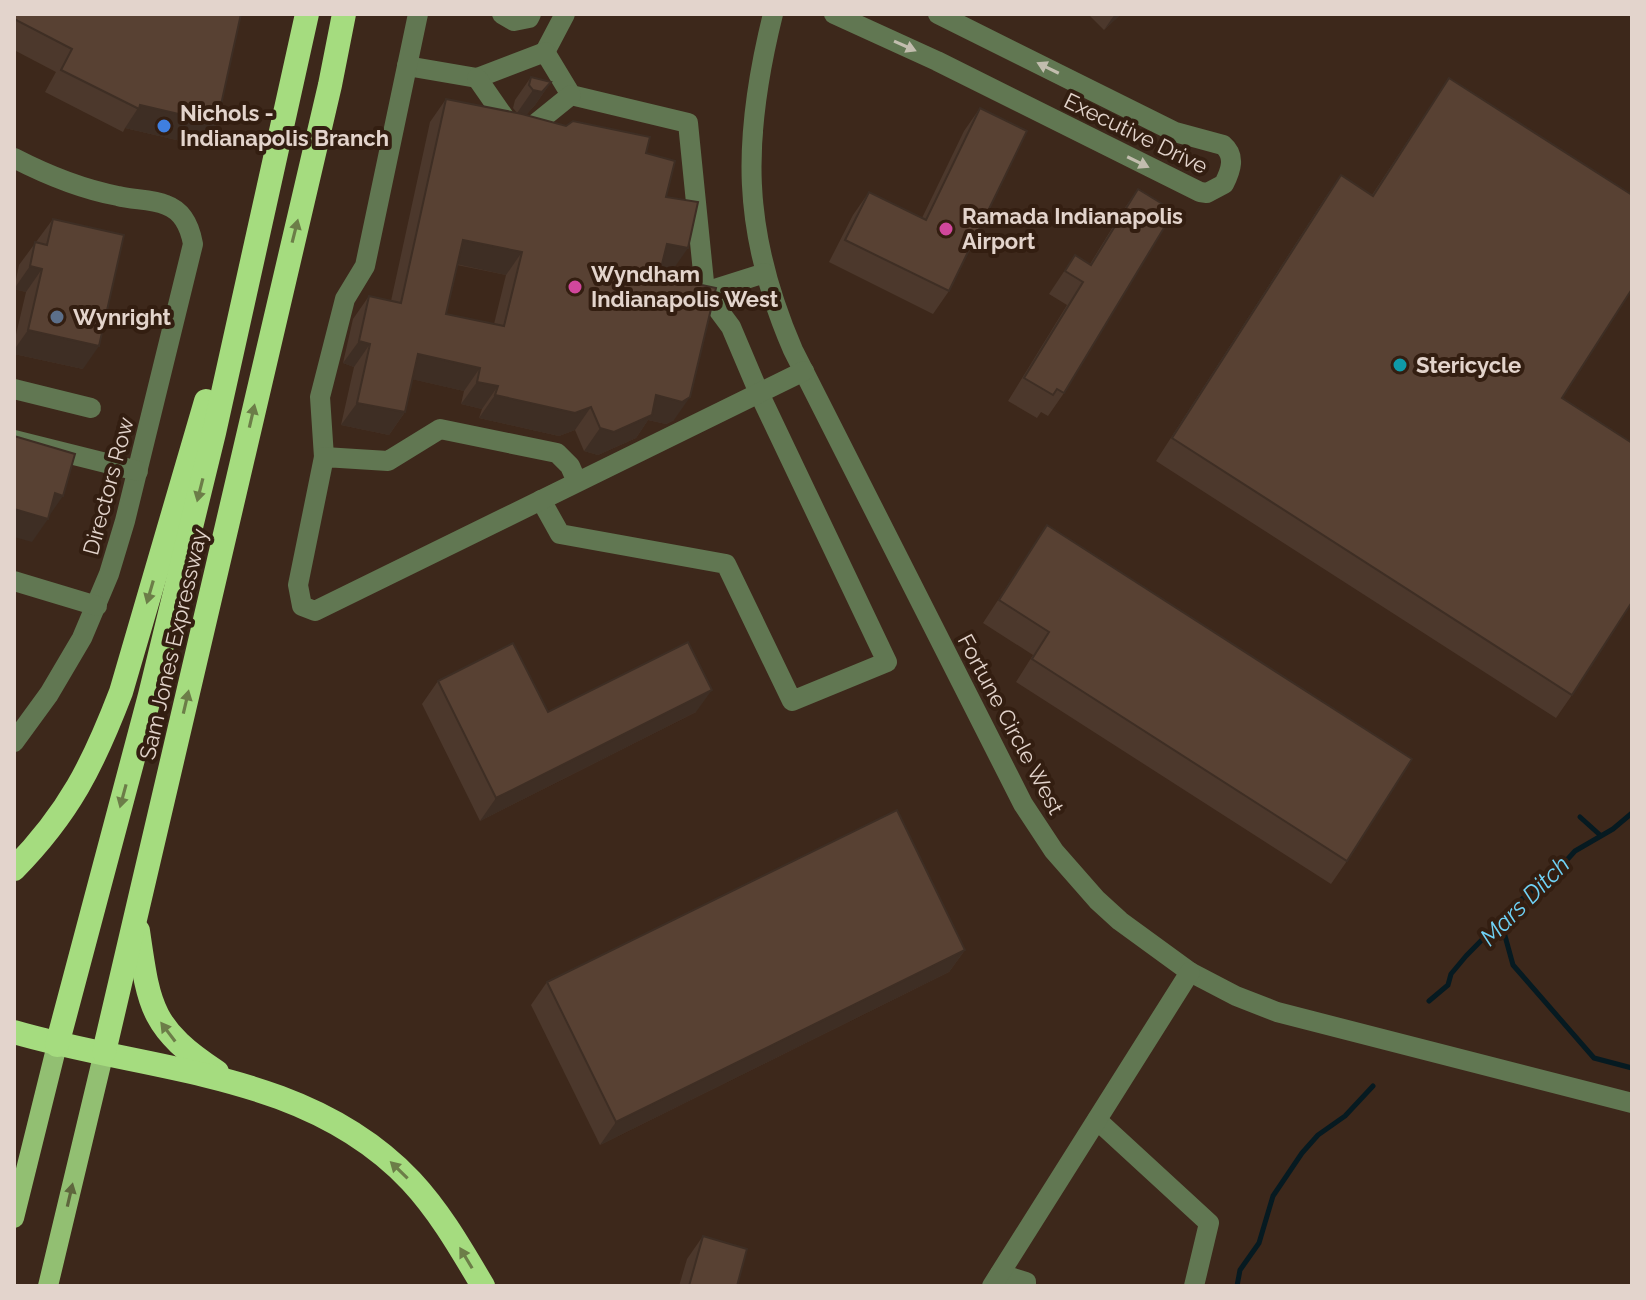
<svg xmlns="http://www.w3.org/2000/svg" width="1646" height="1300" font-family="Raleway,sans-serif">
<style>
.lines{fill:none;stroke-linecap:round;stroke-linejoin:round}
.stream{stroke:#061a21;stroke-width:5}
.minor{stroke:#617752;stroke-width:20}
.major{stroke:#92bf72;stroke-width:20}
.highway{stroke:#a5dc7f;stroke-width:24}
.wall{fill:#4c382c;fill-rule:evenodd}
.shaded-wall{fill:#3e2e24}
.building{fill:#584133;stroke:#3e2e24;stroke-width:2;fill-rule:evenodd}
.oneway{fill:#c2bdae}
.oneway2{fill:#6c7d48}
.oneway3{fill:#5e663d}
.shop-dot{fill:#3f7fe0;stroke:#331e11;stroke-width:3}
.hotel-dot{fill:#d1479c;stroke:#331e11;stroke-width:3}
.service-dot{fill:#5c6f8a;stroke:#331e11;stroke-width:3}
.culture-dot{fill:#0f9aa8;stroke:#331e11;stroke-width:3}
.labels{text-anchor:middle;stroke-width:8;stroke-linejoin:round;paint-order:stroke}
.poi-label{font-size:22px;font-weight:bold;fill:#e3d4cc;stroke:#331e11;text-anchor:start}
.street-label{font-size:22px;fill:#e3d4cc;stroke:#331e11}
.water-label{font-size:24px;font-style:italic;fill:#6fd2f6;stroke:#331e11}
</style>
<rect width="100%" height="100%" fill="#3d281b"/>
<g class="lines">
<!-- stream -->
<g class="stream">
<path d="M1580 817 1600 835"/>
<path d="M1504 918 1505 936 1513 965 1594 1058 1632 1068"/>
<path d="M1429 1001 1448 985 1451 974 1466 956 1523 898 1555 873 1575 851 1613 829 1632 813"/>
<path d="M1237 1286 1240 1270 1259 1243 1273 1196 1302 1153 1318 1135 1345 1116 1373 1086"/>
</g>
<!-- minor -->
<g class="minor">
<path d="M502 14 514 21 529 18 531 14"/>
<path d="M773 14C742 139 741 230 793 350L1023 804 1054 851 1097 900 1120 921 1190 972 1236 996 1277 1012 1632 1103"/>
<path d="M834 14 937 61 1200 192 1207 193 1224 184C1231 170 1236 156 1223 145L1175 132 938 14"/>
<path d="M545 52 565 14"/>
<path d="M407 66 477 78 545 52 571 95 688 123 705 292 731 327 759 393 887 662 792 701 726 564 560 534 541 500"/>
<path d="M477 78 509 124 529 129 571 95"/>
<path d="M14 158C47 175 81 189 118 196 133 200 152 199 166 205 183 211 190 227 193 244L125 521 109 574 82 638 49 694 14 742"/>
<path d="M705 292 765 273"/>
<path d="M14 389 91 408"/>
<path d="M14 440 138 471"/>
<path d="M324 457 320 397 345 299 365 266 418 14"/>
<path d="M577 482 570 466 557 453 440 429 388 461 324 457 298 585 302 606 315 611 804 371"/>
<path d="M14 581 97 606"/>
<path d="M1097 1120 1209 1223 1194 1286"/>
<path d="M1000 1274 1026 1282V1286"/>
<path d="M992 1286 1190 972"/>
</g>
<!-- major -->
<g class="major">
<path d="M14 1218 57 1045"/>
<path d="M48 1286 104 1052"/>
</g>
<!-- highway -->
<g class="highway">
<path d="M14 869C69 813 93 765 121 692L206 401"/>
<path d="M138 931C149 1006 150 1028 217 1072"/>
<path d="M14 1032C150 1072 307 1071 411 1181 440 1212 461 1249 483 1286"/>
<path d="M57 1045 150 695 214 433 307 14"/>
<path d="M104 1052 330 85 344 14"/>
</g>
</g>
<!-- wall -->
<g class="wall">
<path d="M14 14 217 123 202 146 125 128 123 132 45 92 56 72 14 50Z"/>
<path d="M1088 14H1121L1104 30Z"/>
<path d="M531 77 551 82 535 105 526 115 646 153 666 197 672 271 661 269 659 276 674 420 666 424 648 420 636 438 598 455 584 451 575 430 559 436 479 418 482 409 461 404 464 391 412 379 405 412 389 435 341 425 354 367 343 363 353 319 369 296 391 301 430 122 446 99 517 113 513 108 515 100ZM457 265 506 275 494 324 446 314Z"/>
<path d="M1449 78 1562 398 1572 695 1556 718 1156 461 1325 198 1341 175 1372 195Z"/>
<path d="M980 108 949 291 933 314 829 262 853 215 869 192 922 218 964 131Z"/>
<path d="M1138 189 1064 393 1048 416 1041 412 1037 418 1008 401 1067 305 1049 294 1075 255 1090 264 1122 212Z"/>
<path d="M53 219 83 369 14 354V343L26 292 14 289 19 265Z"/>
<path d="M1047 525 1347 861 1331 884 1016 682 1033 655 983 623Z"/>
<path d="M438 681 548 712H696L480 821 422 704Z"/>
<path d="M965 950 949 972 600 1145 531 1005 547 982Z"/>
<path d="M703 1236 737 1286H679L687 1259Z"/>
</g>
<!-- shaded-wall -->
<g class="shaded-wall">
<path d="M1115 14H1121L1104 30Z"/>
<path d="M551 82 535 105 526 115 517 113 533 90Z"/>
<path d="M140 105 217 123 202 146 125 128Z"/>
<path d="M463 240 522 252 506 275 447 262Z"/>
<path d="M667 244 688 248 672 271 651 267Z"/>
<path d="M30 266 42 269 26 292 14 289Z"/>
<path d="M28 330 99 346 83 369 14 354V350Z"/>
<path d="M359 341 370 344 354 367 343 363Z"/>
<path d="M418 354 480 368 464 391 402 377Z"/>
<path d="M477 382 498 386 482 409 461 404Z"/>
<path d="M495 395 591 407 575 430 559 436 479 418Z"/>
<path d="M656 395 690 397 674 420 666 424 648 420 636 438 598 455 584 451 600 428Z"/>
<path d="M357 403 405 412 389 435 341 425Z"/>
<path d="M55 493 63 496 47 519Z"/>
<path d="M14 509 48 519 32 542 14 537Z"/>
<path d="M712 690 696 712 480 821 496 798Z"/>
<path d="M965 950 949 972 600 1145 616 1122Z"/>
</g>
<!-- building -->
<g class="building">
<path d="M14 14H241L217 123 140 105 139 109 61 70 72 49 14 19Z"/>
<path d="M531 77 551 82 542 92 533 90 529 85Z"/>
<path d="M1449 78 1632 195V289L1562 398 1632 443V602L1572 695 1172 438 1341 175 1373 196Z"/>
<path d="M446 99 522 114 566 126 573 121 650 137 646 153 675 161 666 197 698 202 688 248 667 244 659 276 716 288 690 397 682 402 656 395 652 415 614 432 600 428 591 407 575 413 495 395 498 386 477 382 480 368 418 354 405 412 357 403 370 344 359 341 369 296 401 303ZM463 240 522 252 504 326 446 314Z"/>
<path d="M980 108 1027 131 949 291 845 240 869 192 926 220Z"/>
<path d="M1138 189 1169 208 1165 214 1170 218 1064 393 1057 389 1053 395 1024 378 1083 282 1065 271 1075 255 1091 265Z"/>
<path d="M53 219 124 235 99 346 28 330 42 269 30 266 35 242 47 245Z"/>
<path d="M14 436 75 454 63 496 55 493 48 519 14 509Z"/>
<path d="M1047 525 1412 759 1347 861 1032 659 1049 632 999 600Z"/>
<path d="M688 642 712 690 496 798 438 681 513 643 548 712Z"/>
<path d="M897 810 965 950 616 1122 547 982Z"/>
<path d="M703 1236 747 1249 737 1286H689Z"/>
</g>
<!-- one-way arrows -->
<defs><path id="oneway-solid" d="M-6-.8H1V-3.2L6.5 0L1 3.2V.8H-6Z" transform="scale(2)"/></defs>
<g class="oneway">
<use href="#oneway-solid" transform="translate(905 46) rotate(24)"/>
<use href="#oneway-solid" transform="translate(1048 68) rotate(-154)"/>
<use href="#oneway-solid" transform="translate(1138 162) rotate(26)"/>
</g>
<g class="oneway2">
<use href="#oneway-solid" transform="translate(295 231) rotate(-76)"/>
<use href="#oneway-solid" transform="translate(252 416) rotate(-77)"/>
<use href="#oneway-solid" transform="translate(200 490) rotate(104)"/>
<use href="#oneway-solid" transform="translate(150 592) rotate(106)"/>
<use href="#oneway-solid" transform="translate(186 702) rotate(-77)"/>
<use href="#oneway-solid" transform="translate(123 796) rotate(105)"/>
<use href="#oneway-solid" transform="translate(168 1032) rotate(-127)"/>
<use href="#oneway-solid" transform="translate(399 1170) rotate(-136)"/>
<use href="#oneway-solid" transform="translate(466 1258) rotate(-121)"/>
</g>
<use class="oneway3" href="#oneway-solid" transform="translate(70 1195) rotate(-77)"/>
<!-- markers -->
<circle class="shop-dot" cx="164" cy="126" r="8"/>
<g class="hotel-dot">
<circle cx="946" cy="229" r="8"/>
<circle cx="575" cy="287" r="8"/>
</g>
<circle class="service-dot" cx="57" cy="317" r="8"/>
<circle class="culture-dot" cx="1400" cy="365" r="8"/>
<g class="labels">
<!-- poi labels -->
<g class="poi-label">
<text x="180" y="121">Nichols -<tspan x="180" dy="25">Indianapolis Branch</tspan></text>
<text x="962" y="224">Ramada Indianapolis<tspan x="962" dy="25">Airport</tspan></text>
<text x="591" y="282">Wyndham<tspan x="591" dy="25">Indianapolis West</tspan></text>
<text x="73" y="325">Wynright</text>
<text x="1416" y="373">Stericycle</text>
</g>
<!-- street labels -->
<g class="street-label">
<text transform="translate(1136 133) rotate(26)" y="8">Executive Drive</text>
<text transform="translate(108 486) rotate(-75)" y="8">Directors Row</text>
<text transform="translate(173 644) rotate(-77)" y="8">Sam Jones Expressway</text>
<text transform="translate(1011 724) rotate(62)" y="8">Fortune Circle West</text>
</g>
<!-- water labels -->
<g class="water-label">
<text transform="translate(1525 901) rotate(-45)" y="8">Mars Ditch</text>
</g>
</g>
<!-- border -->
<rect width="1646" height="1300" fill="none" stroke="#e3d4cc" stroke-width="32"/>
</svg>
